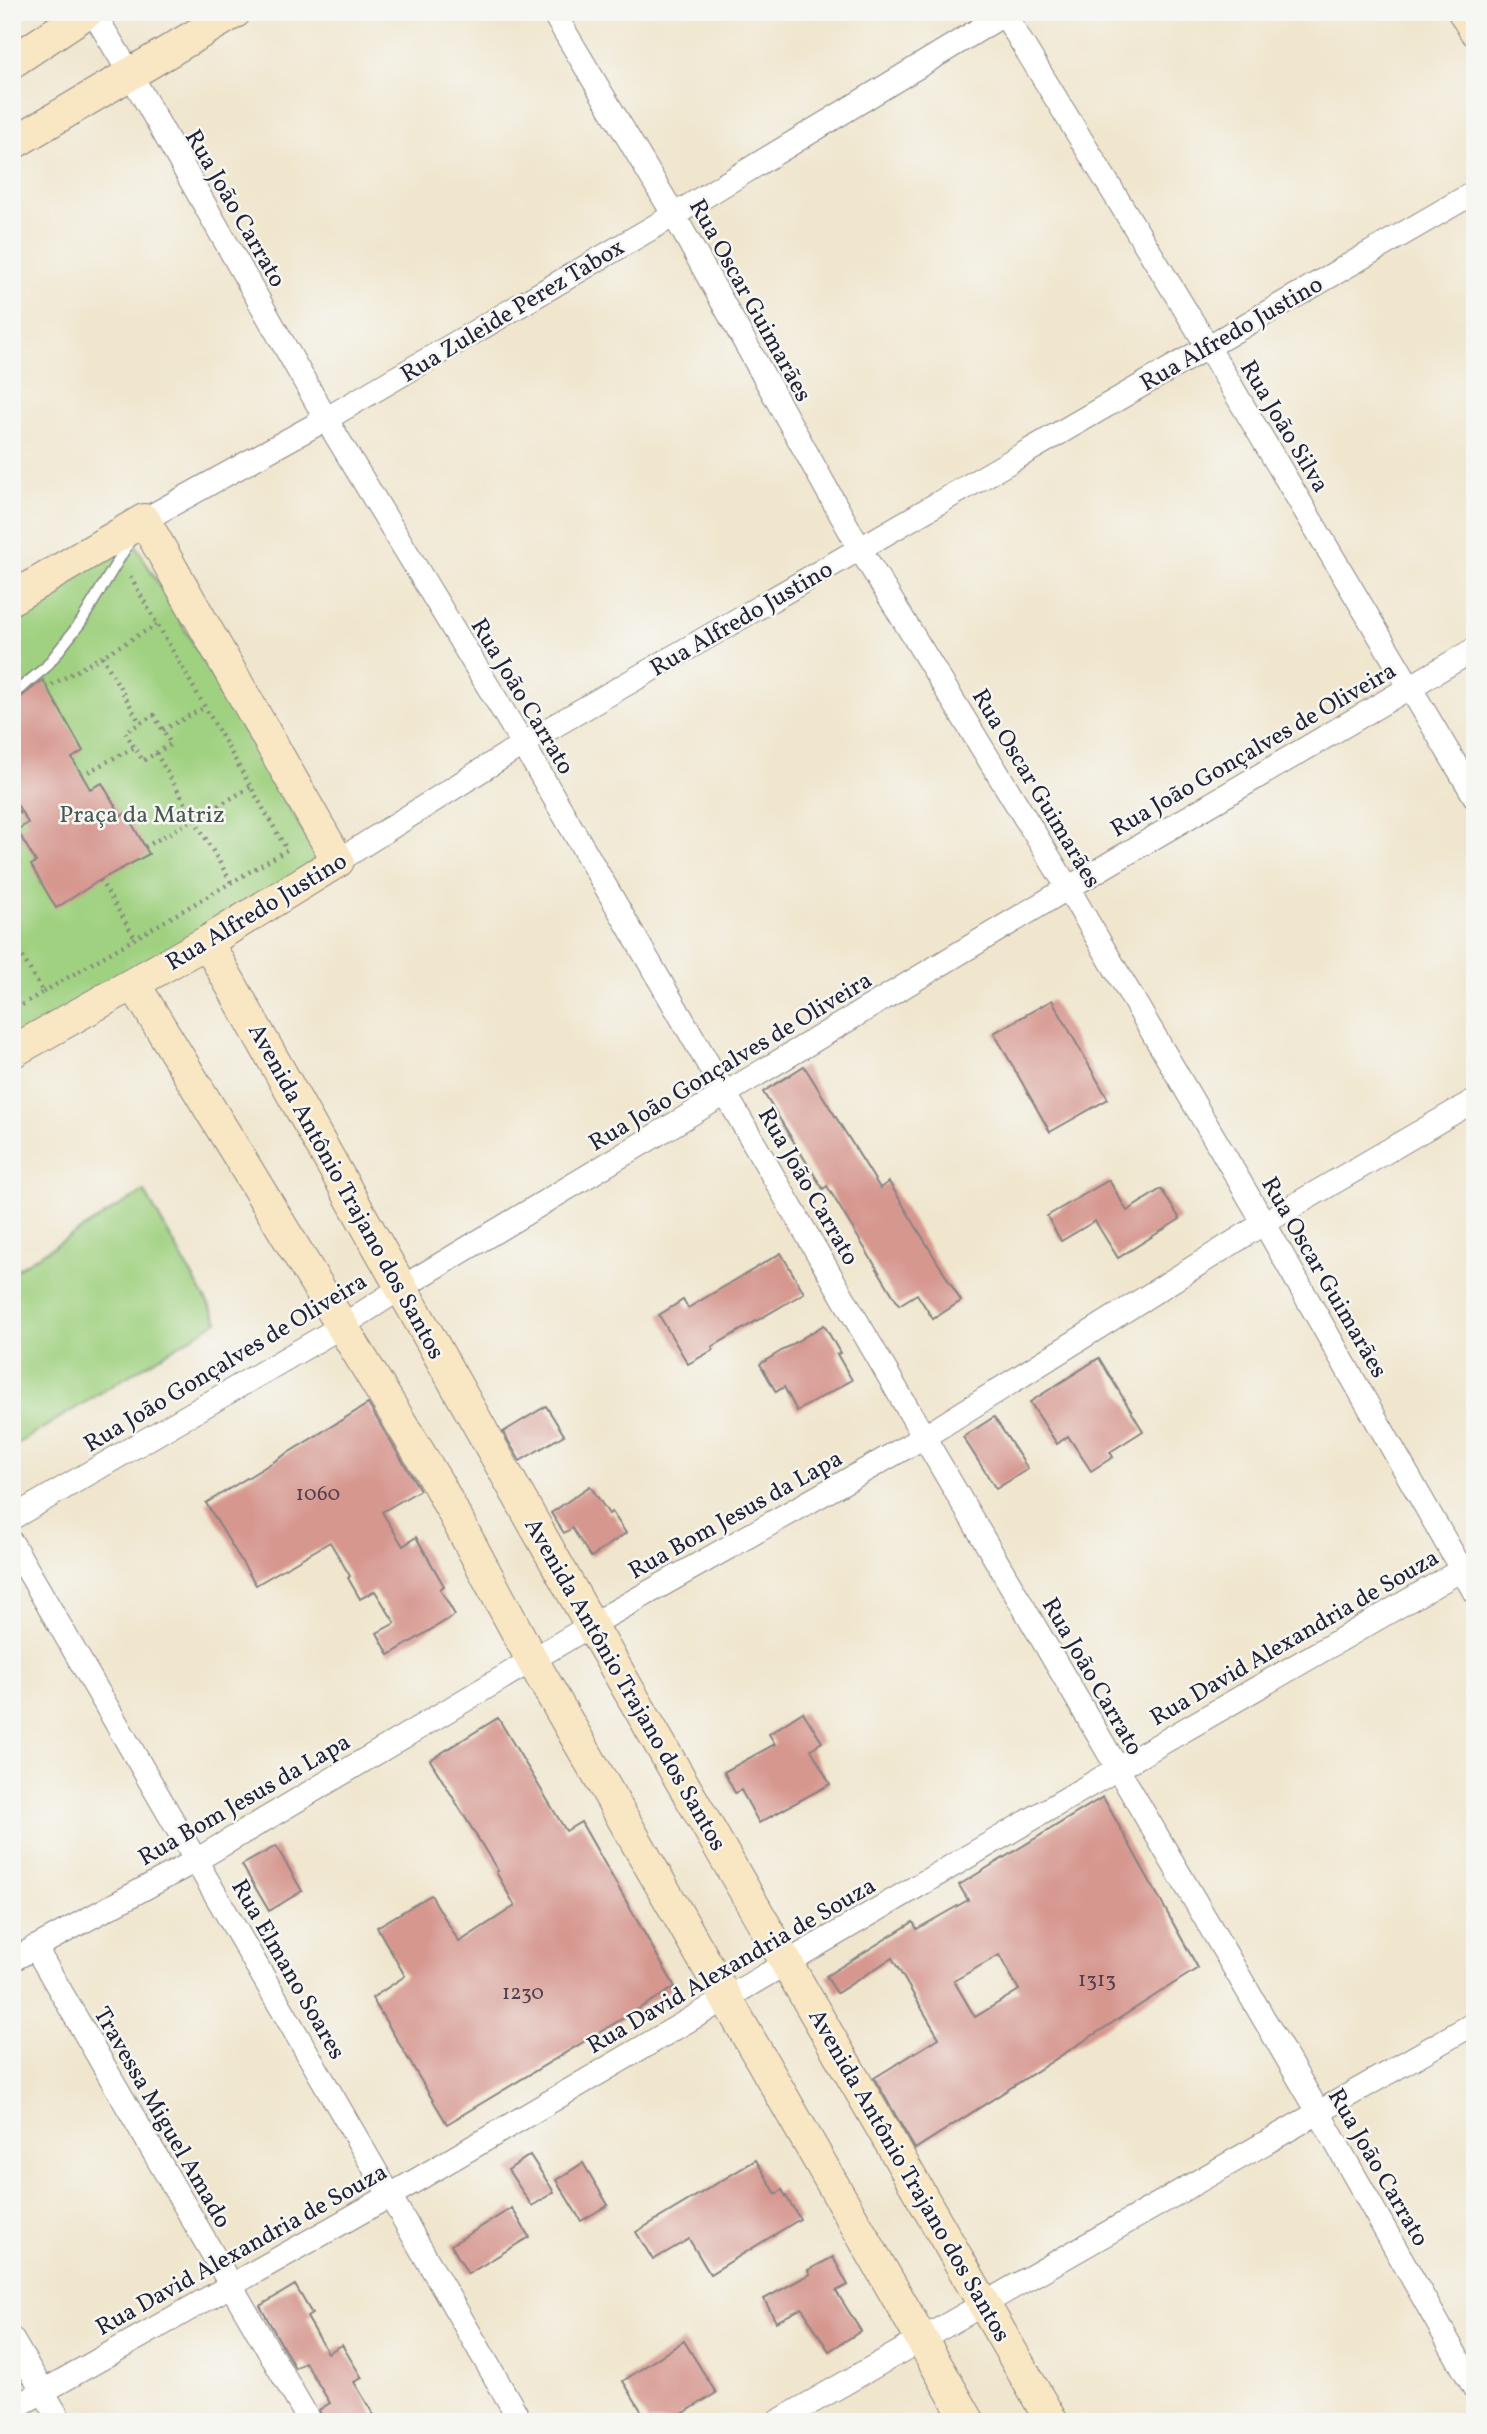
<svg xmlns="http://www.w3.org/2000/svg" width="1487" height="2434" font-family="Vollkorn,serif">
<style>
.green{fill:#a0d181;stroke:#617a5e;stroke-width:2}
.building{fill:#d6978f;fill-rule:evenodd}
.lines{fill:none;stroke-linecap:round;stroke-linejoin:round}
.service-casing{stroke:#898484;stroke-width:13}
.minor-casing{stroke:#898484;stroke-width:25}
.secondary-casing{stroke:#898484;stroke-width:34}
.path{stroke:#898484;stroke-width:4.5;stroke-dasharray:2 5;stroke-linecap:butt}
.service{stroke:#fff;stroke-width:10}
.minor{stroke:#fff;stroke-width:23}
.secondary{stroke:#f9e7c3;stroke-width:32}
.labels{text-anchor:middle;stroke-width:5;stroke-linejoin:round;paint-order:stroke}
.number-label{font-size:21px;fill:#4f3f50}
.street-label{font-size:24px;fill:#22223b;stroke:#f6f6f2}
.park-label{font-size:24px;fill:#485750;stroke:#f6f6f2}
</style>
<rect width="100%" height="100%" fill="#f6f6f2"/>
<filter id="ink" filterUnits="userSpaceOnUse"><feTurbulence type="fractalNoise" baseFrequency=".0143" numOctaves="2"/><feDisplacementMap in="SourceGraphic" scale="14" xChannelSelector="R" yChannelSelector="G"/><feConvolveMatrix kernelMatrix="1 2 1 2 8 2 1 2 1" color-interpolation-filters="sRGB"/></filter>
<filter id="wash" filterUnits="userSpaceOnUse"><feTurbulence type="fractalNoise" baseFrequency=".00686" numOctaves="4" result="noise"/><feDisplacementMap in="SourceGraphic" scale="28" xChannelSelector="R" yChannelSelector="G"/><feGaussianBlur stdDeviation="1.57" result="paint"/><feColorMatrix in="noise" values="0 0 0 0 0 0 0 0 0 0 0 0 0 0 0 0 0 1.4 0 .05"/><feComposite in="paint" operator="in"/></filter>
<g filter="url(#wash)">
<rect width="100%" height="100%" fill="#f0e6ce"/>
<!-- green -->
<g class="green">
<path d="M131 537 321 862 12 1042V622Z"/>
<path d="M144 1191 218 1321 12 1447V1272Z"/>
</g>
<g id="blocks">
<!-- building -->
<g class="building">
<path d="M43 680 83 751 72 758 90 789 102 783 121 816 126 813 149 854 100 880 56 908 31 865 36 862 17 830 28 823 12 796V719L20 715 13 703Z"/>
<path d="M1052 1000 1108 1099 1050 1132 994 1033Z"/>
<path d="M804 1066 880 1188 889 1182 961 1301 933 1319 917 1294 899 1305 827 1186 823 1189 763 1092Z"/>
<path d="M1109 1180 1127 1211 1161 1189 1180 1219 1118 1258 1095 1221 1061 1241 1047 1216Z"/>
<path d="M781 1253 804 1293 712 1347 713 1350 688 1364 659 1315 683 1300 688 1308Z"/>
<path d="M824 1325 840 1353 837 1354 852 1380 797 1411 784 1387 776 1392 760 1364Z"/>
<path d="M1099 1358 1143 1431 1110 1452 1113 1457 1091 1471 1068 1436 1057 1444 1030 1402Z"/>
<path d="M368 1404 420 1490 382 1512 403 1546 416 1537 444 1586 440 1589 455 1615 389 1655 377 1633 395 1623 375 1591 360 1599 348 1578 350 1576 330 1542 256 1585 206 1503Z"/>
<path d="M546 1406 564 1435 520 1461 503 1432Z"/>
<path d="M994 1417 1028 1469 996 1489 963 1437Z"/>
<path d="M590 1486 609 1514 612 1512 626 1533 591 1557 572 1528 564 1533 551 1513Z"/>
<path d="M803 1712 822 1742 811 1749 830 1784 759 1823 741 1790 735 1793 724 1772 775 1744 769 1734Z"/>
<path d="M498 1718 566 1831 581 1822 675 1987 447 2124 372 1998 405 1976 377 1927 431 1895 459 1942 515 1906 496 1872 498 1871 430 1760Z"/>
<path d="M1103 1797 1198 1968 915 2149 874 2078 939 2038 892 1958 837 1993 826 1976 913 1922 917 1929 968 1900 959 1885ZM999 1955 1019 1990 975 2017 954 1981Z"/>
<path d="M276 1846 302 1891 269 1911 242 1865Z"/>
<path d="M530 2155 554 2192 532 2206 508 2170Z"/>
<path d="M756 2160 776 2194 782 2190 800 2219 710 2274 689 2239 653 2260 636 2232Z"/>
<path d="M583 2163 608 2205 581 2221 556 2180Z"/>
<path d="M512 2208 529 2237 468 2274 451 2245Z"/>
<path d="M833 2257 848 2285 836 2291 861 2331 829 2351 802 2308 776 2322 764 2299 810 2274 808 2270Z"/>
<path d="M295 2285 312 2314 307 2317 328 2353 342 2345 362 2378 354 2382 378 2422H324L319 2410 330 2403 305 2362 295 2368 260 2306Z"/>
<path d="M684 2341 716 2393 679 2416 682 2422H648L623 2381Z"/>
</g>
</g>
</g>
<g filter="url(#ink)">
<use href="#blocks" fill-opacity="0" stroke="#898484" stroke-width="2"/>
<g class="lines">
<!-- service casing -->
<g class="service-casing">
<path id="service" d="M12 695 46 667 81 622 131 539"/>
</g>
<!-- minor casing -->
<g class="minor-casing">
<g id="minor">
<path d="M93 12 131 75 326 419 523 744 924 1437 1319 2113 1475 2389"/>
<path d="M553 12 674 215 860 549 1068 888 1264 1223 1475 1593"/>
<path d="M1003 12 1208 347 1475 797"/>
<path d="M144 520 326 419 674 215 1008 12"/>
<path d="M338 861 523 744 1475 192"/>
<path d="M12 1518 342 1326 401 1288 1068 888 1475 649"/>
<path d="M12 1543 521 2422"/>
<path d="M35 1947 310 2422"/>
<path d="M12 1960 195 1861 591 1625 924 1437 1264 1223 1475 1100"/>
<path d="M12 2339 61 2422"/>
<path d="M12 2409 391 2195 1117 1769 1475 1562"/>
<path d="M777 2422 1475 2023"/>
</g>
</g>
<!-- secondary casing -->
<g class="secondary-casing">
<g id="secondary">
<path d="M1464 12 1475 30"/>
<path d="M12 62 87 12"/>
<path d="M12 144 235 12"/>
<path d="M12 598 144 520 338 861 207 942 12 1052"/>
<path d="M207 942 591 1625 1052 2422"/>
<path d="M134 984 438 1484 532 1660 969 2422"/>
</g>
</g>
<!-- path -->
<g class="path">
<path d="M102 656 140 723"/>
<path d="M52 685 158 624"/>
<path d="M154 715 171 744 143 761 125 732Z"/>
<path d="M163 730 205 707"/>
<path d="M156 753 231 882"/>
<path d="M82 775 135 747"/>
<path d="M12 816 21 811"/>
<path d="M145 847 251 787"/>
<path d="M100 880 135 938"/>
<path d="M12 939 43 992 12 1011"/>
<path d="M43 992 287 850 128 573"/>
</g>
<!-- service -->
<use href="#service" class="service"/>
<!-- minor -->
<use href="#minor" class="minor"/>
<!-- secondary -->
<use href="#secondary" class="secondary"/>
</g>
</g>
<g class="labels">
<!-- number labels -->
<g class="number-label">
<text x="318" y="1500">1060</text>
<text x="1097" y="1986">1313</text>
<text x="523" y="1999">1230</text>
</g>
<!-- street labels -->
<g class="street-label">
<text transform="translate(236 208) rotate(60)" y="8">Rua João Carrato</text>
<text transform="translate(751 300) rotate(61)" y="8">Rua Oscar Guimarães</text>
<text transform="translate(512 310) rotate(-31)" y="8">Rua Zuleide Perez Tabox</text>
<text transform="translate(1231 333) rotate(-30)" y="8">Rua Alfredo Justino</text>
<text transform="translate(1285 426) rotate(59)" y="8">Rua João Silva</text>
<text transform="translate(741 618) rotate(-30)" y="8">Rua Alfredo Justino</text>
<text transform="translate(523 696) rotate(59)" y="8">Rua João Carrato</text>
<text transform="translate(1253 749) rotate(-30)" y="8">Rua João Gonçalves de Oliveira</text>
<text transform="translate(1037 788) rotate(59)" y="8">Rua Oscar Guimarães</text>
<text transform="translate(256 911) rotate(-31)" y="8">Rua Alfredo Justino</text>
<text transform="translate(730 1061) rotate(-31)" y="8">Rua João Gonçalves de Oliveira</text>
<text transform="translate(809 1186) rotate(60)" y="8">Rua João Carrato</text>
<text transform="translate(347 1191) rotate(61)" y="8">Avenida Antônio Trajano dos Santos</text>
<text transform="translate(1325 1277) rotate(60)" y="8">Rua Oscar Guimarães</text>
<text transform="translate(225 1362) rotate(-31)" y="8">Rua João Gonçalves de Oliveira</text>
<text transform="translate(735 1514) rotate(-29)" y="8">Rua Bom Jesus da Lapa</text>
<text transform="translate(1294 1637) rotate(-30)" y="8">Rua David Alexandria de Souza</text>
<text transform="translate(1093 1676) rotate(60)" y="8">Rua João Carrato</text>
<text transform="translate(626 1684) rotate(60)" y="8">Avenida Antônio Trajano dos Santos</text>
<text transform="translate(244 1799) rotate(-30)" y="8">Rua Bom Jesus da Lapa</text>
<text transform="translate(731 1965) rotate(-30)" y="8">Rua David Alexandria de Souza</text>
<text transform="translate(289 1969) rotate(60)" y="8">Rua Elmano Soares</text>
<text transform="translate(163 2117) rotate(60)" y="8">Travessa Miguel Amado</text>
<text transform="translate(1379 2167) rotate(60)" y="8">Rua João Carrato</text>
<text transform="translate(910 2175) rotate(60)" y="8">Avenida Antônio Trajano dos Santos</text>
<text transform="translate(241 2249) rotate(-29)" y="8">Rua David Alexandria de Souza</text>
</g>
<!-- park labels -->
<g class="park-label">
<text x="142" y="822">Praça da Matriz</text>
</g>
</g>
<!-- margin -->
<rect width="1487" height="2434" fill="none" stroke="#f6f6f2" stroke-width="42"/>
</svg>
